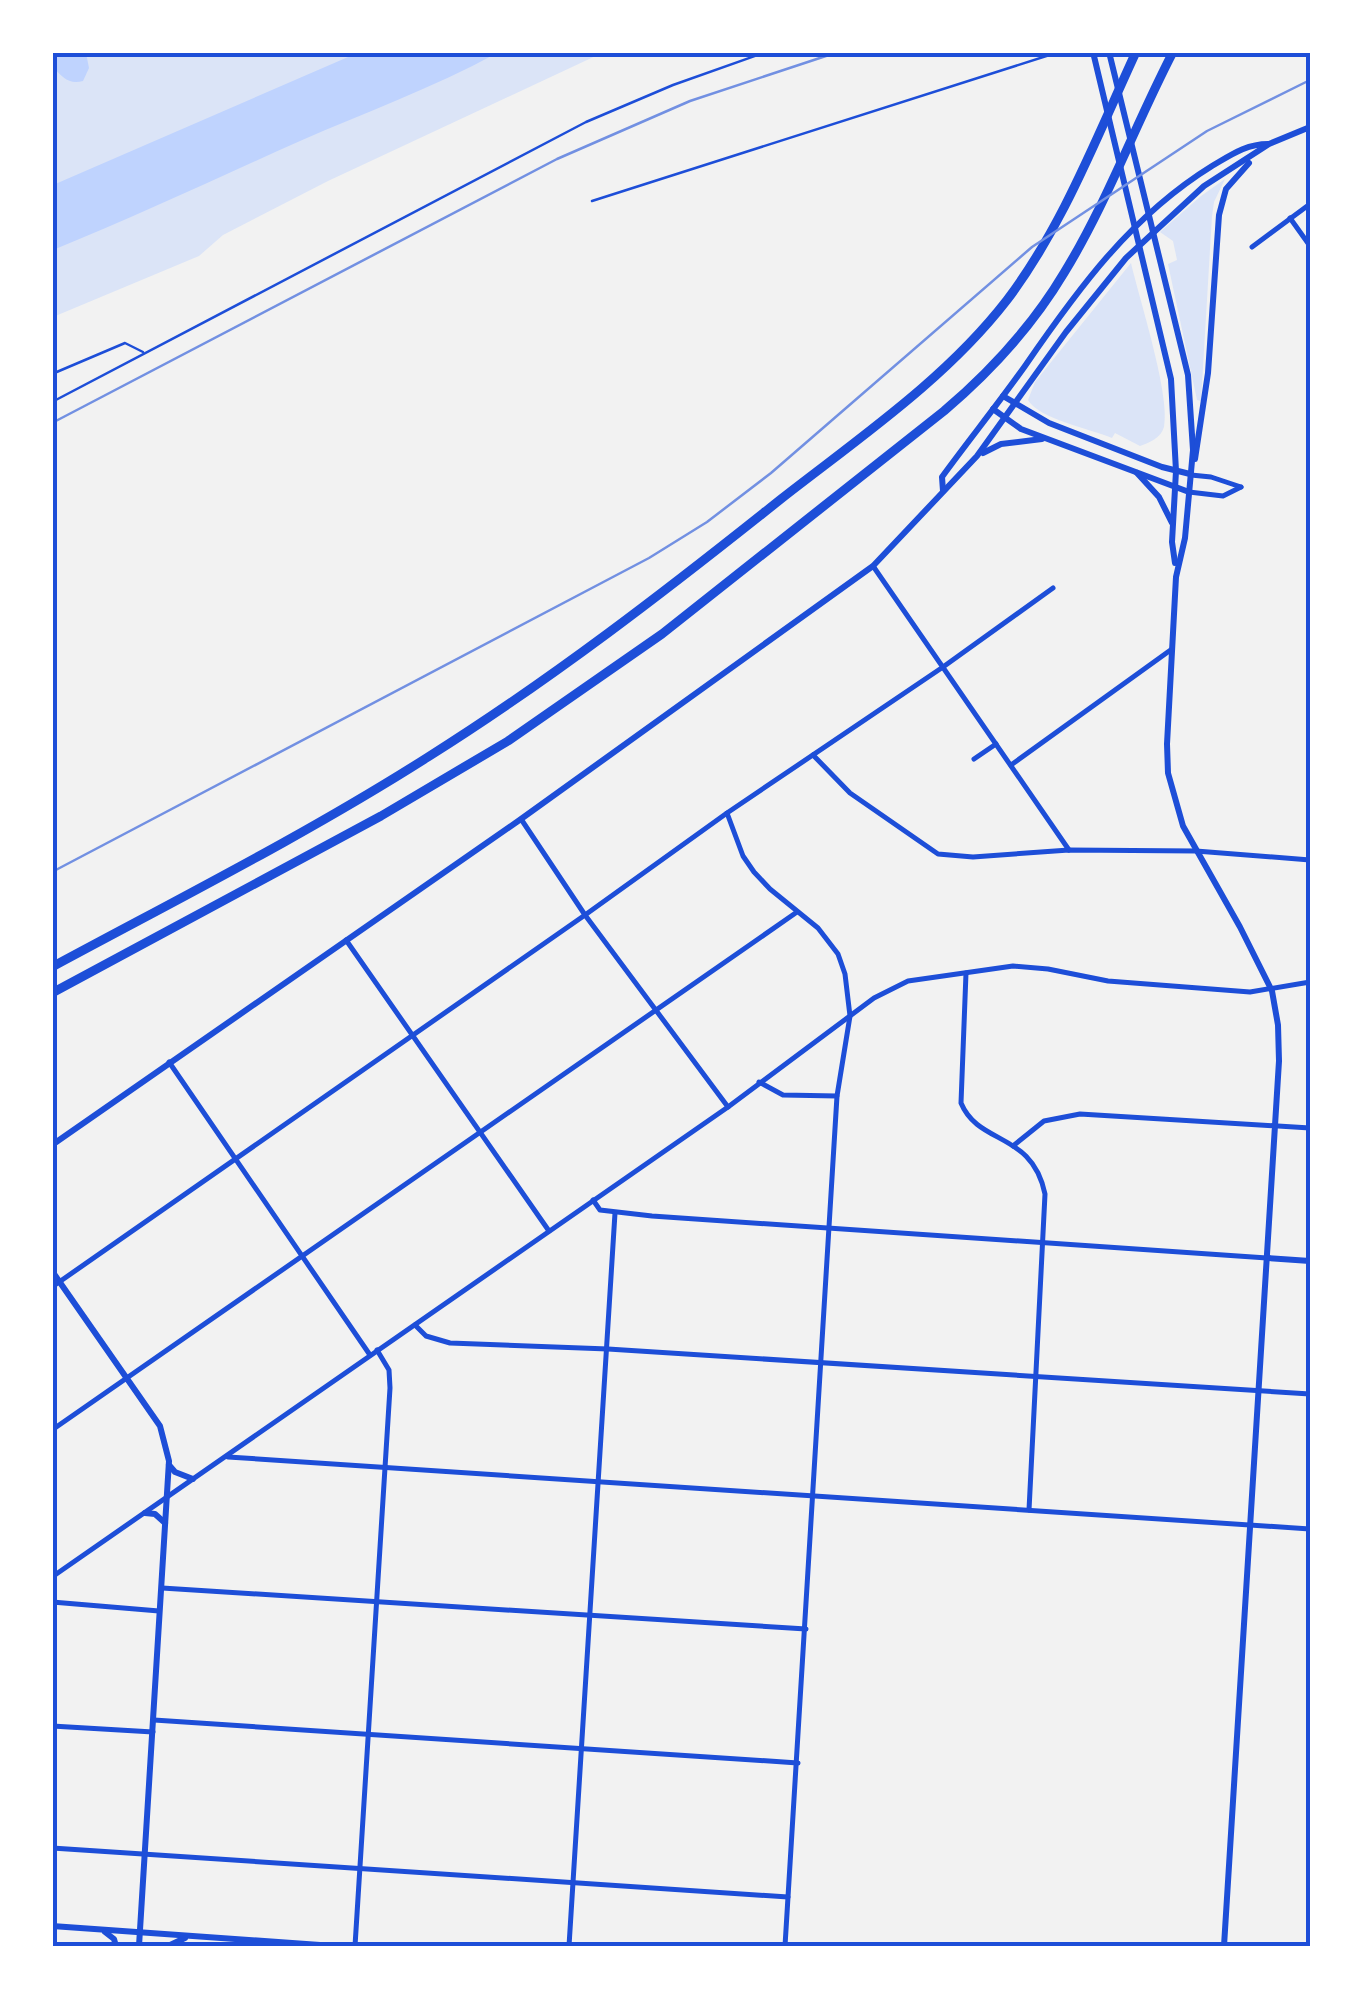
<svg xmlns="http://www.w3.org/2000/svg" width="1363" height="1999" font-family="'Golos Text',sans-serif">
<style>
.green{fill:#dbe4f7}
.water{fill:#bfd3fe}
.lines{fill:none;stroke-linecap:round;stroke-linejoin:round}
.service{stroke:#1d4ed8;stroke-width:2.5}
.minor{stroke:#1d4ed8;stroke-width:5}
.tertiary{stroke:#1d4ed8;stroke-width:6}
.secondary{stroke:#1d4ed8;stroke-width:6}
.motorway{stroke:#1d4ed8;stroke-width:9}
.rail{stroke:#7290e2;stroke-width:2.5}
.neatline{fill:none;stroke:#1d4ed8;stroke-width:4}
</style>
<rect width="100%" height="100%" fill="#f2f2f2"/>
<!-- green -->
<g class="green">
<path d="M52 53H602L328 181 223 235 199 256 53 317Z"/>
<path d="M1225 179 1214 202 1212 216 1201 401 1197 400 1168 264 1177 260 1173 241 1160 232 1201 196Z"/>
<path d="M1131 263C1139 298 1171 396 1164 427 1161 438 1149 443 1140 446L1115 433 1112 438C1091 429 1039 419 1028 400L1035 382Z"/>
</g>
<!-- water -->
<g class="water">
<path d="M86 53 89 68 83 81C69 85 62 77 53 67V53Z"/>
<path d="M497 53C433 88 366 112 300 141 217 178 137 216 53 250V185L355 54Z"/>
</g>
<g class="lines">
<!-- service -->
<g class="service">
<path d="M592 201 1059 52"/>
<path d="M52 374 125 343 143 352"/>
<path d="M52 402 586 122 673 85 766 52"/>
</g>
<!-- minor -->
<g class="minor">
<path d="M1290 218 1310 246"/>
<path d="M1252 247 1310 204"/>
<path d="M1191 475 1211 477 1241 487"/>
<path d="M1189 492 1223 496 1241 487"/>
<path d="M873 566 1069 850"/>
<path d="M813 755 850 793 938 854 973 857 1069 850 1196 851 1310 860"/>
<path d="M974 759 996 744"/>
<path d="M1011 765 1172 649"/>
<path d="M727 813 743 856 754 872 770 889 818 928 838 954 845 974 850 1016 837 1096 785 1946"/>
<path d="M521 819 585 915 728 1107"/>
<path d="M346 940 549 1231"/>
<path d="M966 973 961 1103C979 1146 1032 1131 1045 1194L1029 1510"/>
<path d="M169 1062 370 1355"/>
<path d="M759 1082 783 1095 837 1096"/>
<path d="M1013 1146 1044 1121 1080 1114 1310 1128"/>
<path d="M593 1200 600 1210 652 1216 1267 1258"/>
<path d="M52 1287 585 915 727 813 943 667 1053 588"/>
<path d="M415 1325 426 1336 450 1343 608 1349 1310 1394"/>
<path d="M52 1430 797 912"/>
<path d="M228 1457 1310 1529"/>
<path d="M52 1577 728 1107 874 998 908 981 1013 966 1048 969 1108 981 1250 992 1310 982"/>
<path d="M162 1588 806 1629"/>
<path d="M52 1602 159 1611"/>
<path d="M154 1720 798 1763"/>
<path d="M52 1726 153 1732"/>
<path d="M52 1848 788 1897"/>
<path d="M355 1946 390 1388 389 1370 377 1350"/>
<path d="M569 1946 615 1213"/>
</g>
<!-- tertiary -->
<g class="tertiary">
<path d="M1267 1258 1310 1261"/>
<path d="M52 1271 160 1426 169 1461 139 1946"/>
<path d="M169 1465 175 1472 193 1479"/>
<path d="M145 1513 155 1514 165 1523"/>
</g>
<!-- secondary -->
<g class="secondary">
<path d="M1093 52 1171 379 1176 471 1172 542 1175 563"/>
<path d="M1109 52 1188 375 1193 450 1185 538 1176 577 1167 744 1168 773 1183 826 1240 927 1272 991 1278 1025 1279 1061 1224 1946"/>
<path d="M1003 396 1049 423 1162 467 1190 474"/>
<path d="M993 409 1021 429 1189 492"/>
<path d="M983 453 1001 444 1042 439"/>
<path d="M1195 459 1208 373 1219 215 1226 189 1249 163"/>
<path d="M1137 473 1159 497 1172 523"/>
<path d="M943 491 942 477C969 440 998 404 1025 366 1078 289 1131 216 1212 166 1231 155 1246 144 1268 144"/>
<path d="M52 1145 521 819 873 566 977 456 1066 332 1126 258 1204 186 1269 144 1310 127"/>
<path d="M52 1926 334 1946"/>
<path d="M105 1932 114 1939 116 1946"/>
<path d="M168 1946 185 1938"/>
</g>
<!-- motorway -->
<g class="motorway">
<path d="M52 967C178 899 307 834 428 757 552 679 667 590 781 499 859 438 946 379 1007 300 1063 226 1097 136 1136 52"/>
<path d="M52 993 381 816 508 741 662 634 944 411C991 371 1033 325 1064 273 1107 203 1135 125 1173 52"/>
</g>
<!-- rail -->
<g class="rail">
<path d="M52 423 557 159 690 101 838 52"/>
<path d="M52 872 649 558 707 522 771 473 1032 247 1207 131 1310 80"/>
</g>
</g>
<!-- border -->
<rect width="1363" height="1999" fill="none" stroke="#ffffff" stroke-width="110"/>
<rect x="55" y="55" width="1253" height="1889" class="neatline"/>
</svg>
